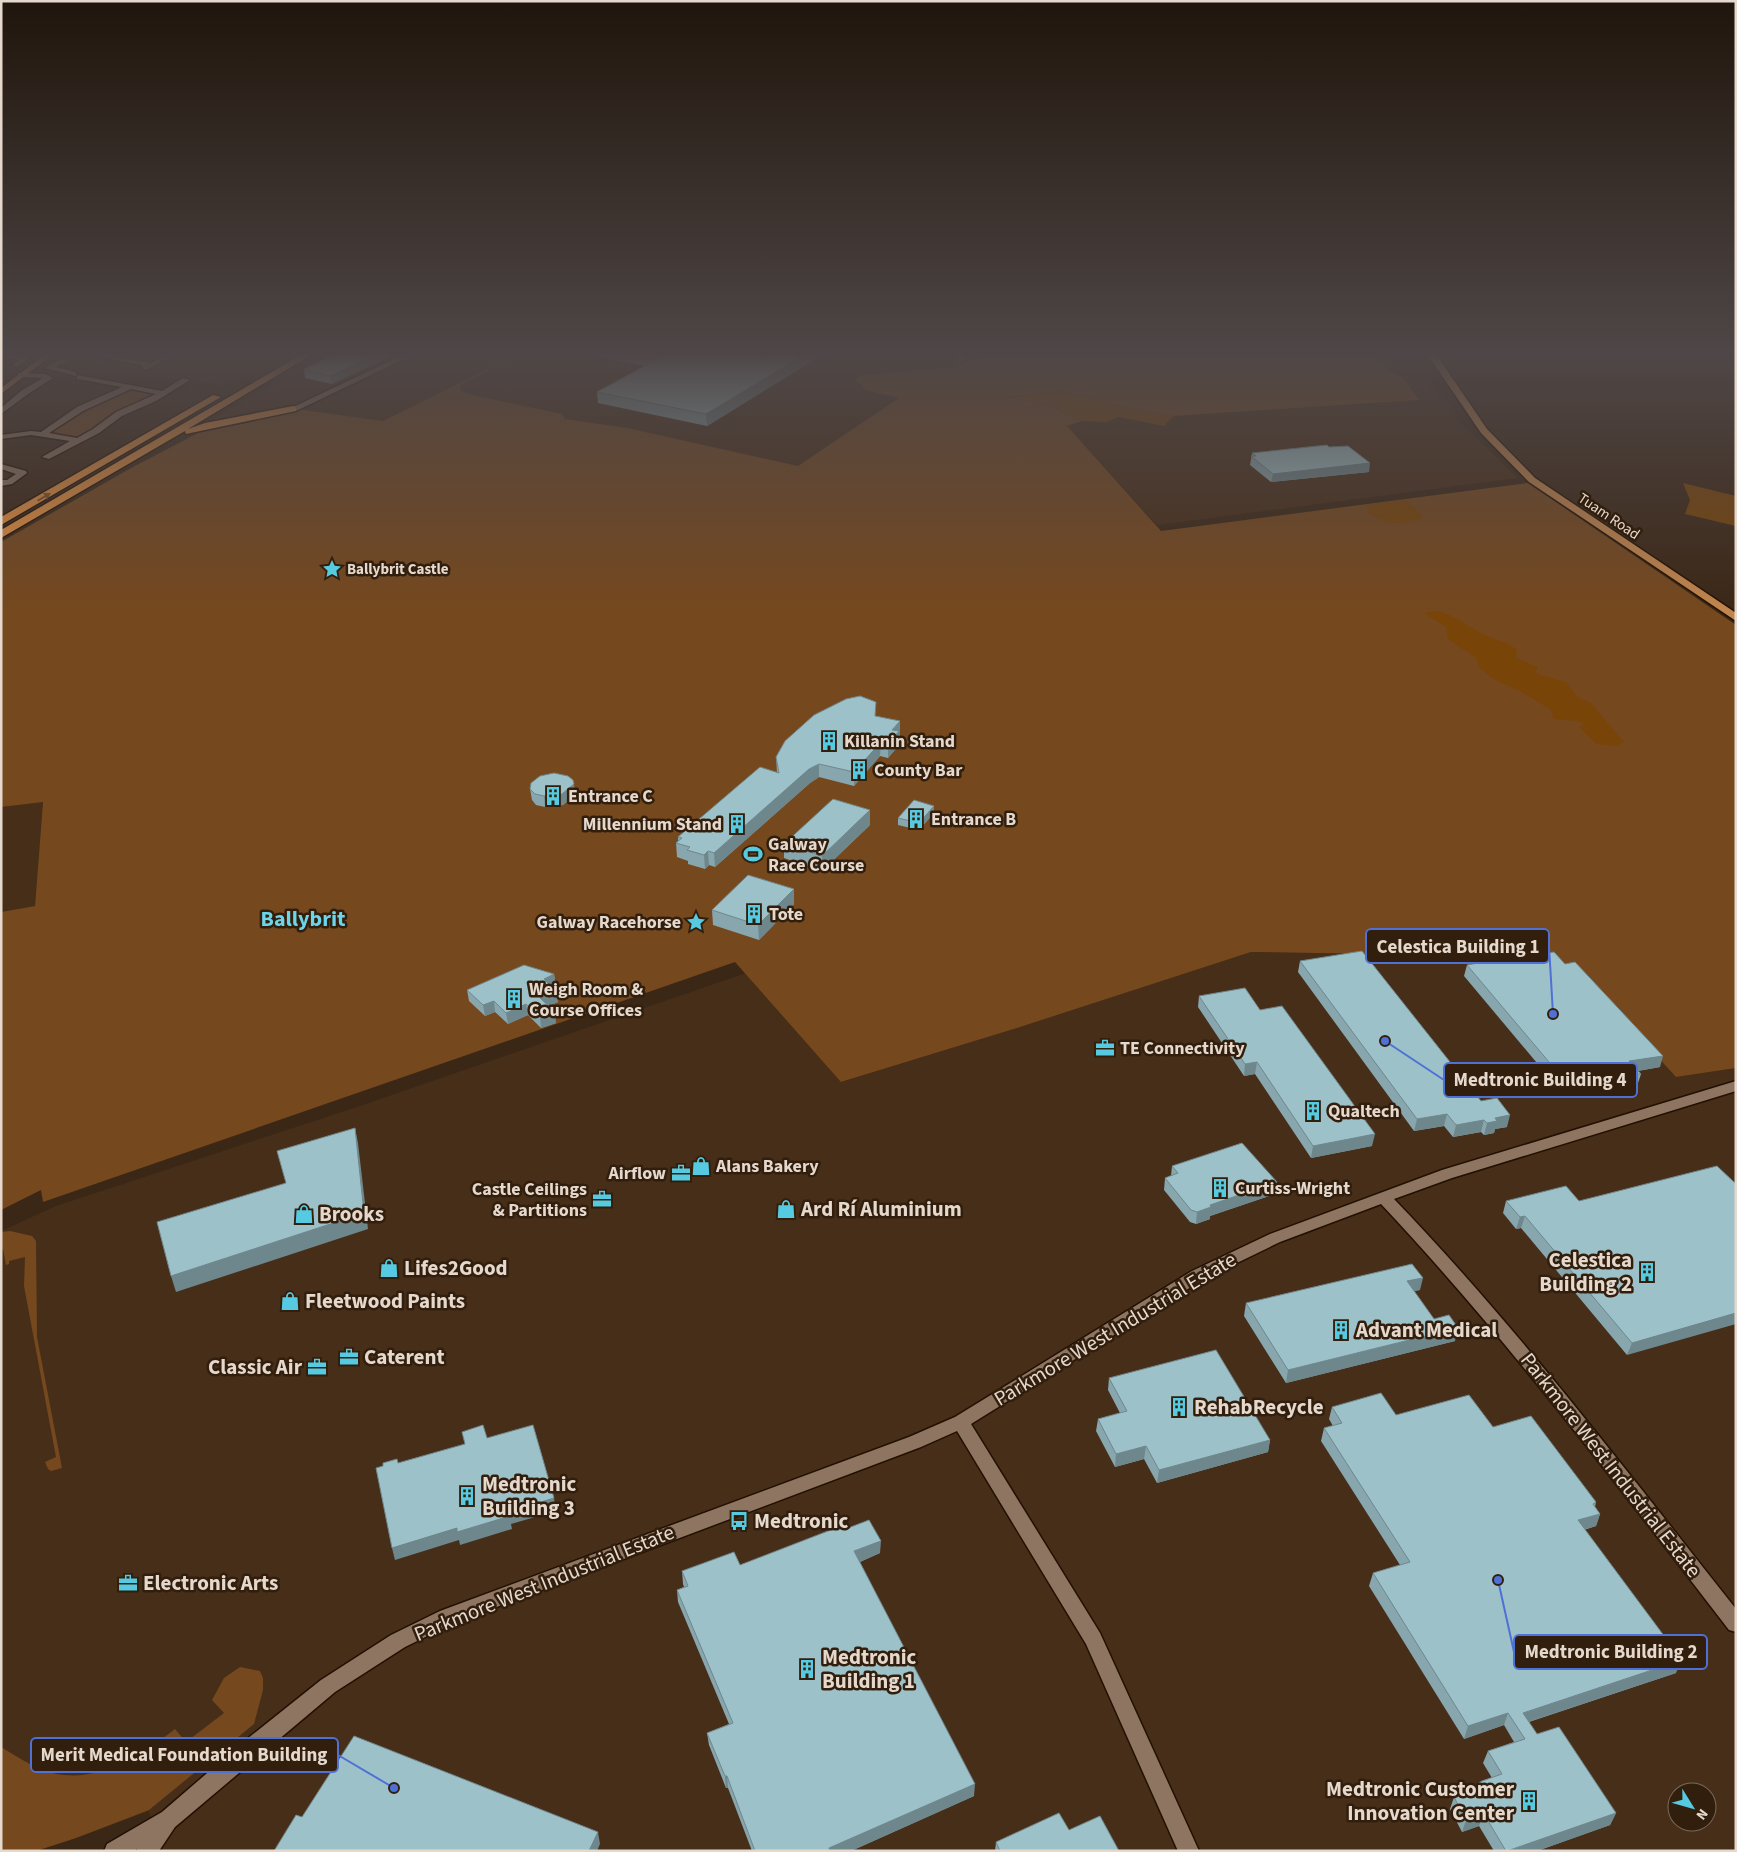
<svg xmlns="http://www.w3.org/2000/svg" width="1737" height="1852" font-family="'Source Sans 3',sans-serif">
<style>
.built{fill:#472e19;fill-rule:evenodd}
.green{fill:#75481e}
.forest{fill:#794408}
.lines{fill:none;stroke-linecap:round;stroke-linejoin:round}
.minor-casing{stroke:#221002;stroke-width:3}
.major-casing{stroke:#221002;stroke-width:3}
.highway-casing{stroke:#221002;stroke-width:3}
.minor{fill:#8d7562;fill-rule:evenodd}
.major{fill:#c2854d;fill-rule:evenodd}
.highway{fill:#e6903f;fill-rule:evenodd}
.wall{fill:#87a6ad}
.shaded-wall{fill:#6e878d}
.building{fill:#9dc1c9;stroke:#6e878d}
.oneway{fill:#825124}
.labels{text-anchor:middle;stroke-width:5;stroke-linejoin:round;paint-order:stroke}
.far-street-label{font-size:15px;fill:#e5d8cd;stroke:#311e0d}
.far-poi-label{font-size:15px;font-weight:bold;fill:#e5d8cd;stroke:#311e0d;text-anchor:start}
.poi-label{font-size:18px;font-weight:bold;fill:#e5d8cd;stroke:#311e0d;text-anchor:start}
.near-poi-label{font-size:21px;font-weight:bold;fill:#e5d8cd;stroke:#311e0d;text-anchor:start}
.near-street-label{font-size:21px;fill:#e5d8cd;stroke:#311e0d}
.district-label{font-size:22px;font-weight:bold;fill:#6dd5e9;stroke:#311e0d}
.leader{fill:none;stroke:#4f70d5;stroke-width:2}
.callout-dot{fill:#4f70d5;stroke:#311e0d;stroke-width:2}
.callout{fill:#311e0d;stroke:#4f70d5;stroke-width:2}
.callout-label{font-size:19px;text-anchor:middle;font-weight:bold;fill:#e5d8cd}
</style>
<rect width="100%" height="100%" fill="#3b2716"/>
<!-- built -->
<g class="built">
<path d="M62 352H279L222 385 56 357Z"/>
<path d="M327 352H947L959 367 866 374 917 388 924 499 304 410 302 408 216 428 210 421Z"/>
<path d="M1364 352H1396L1451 407 1456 418 1518 478 1157 525 1066 426 1082 421 1106 422 1119 417 1164 426 1173 416 1418 400 1404 379Z"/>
<path d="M43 801 35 906 1 912V807Z"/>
<path d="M1251 952 1558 957 1572 964 1676 1077 1736 1068V1851H160L149 1811 76 1838 36 1851H1V1231L56 1206 360 1106 746 973 842 1082 1017 1028ZM1677 1792H1707V1822H1677Z"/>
</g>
<!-- green -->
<g class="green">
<path d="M522 352H525L460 385V390L468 394 562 414 565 419 627 428 798 466 899 398 865 390 856 379 861 375 958 367 956 363 1013 352H1260L1267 357 1298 352H1364L1404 379 1419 400 1173 416 1121 407 1062 390 1009 397 1049 406 1082 421 1067 426 1161 531 1528 483 1736 625V1068L1676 1077 1572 964 1563 963 1558 957 1251 952 1017 1028 841 1082 735 962 43 1202 41 1190 1 1210V912L35 906 43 802 1 807V542L133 467 200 432 302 408 304 410 383 421Z"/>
<path d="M133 389 157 394 78 437 51 433 74 416Z"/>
<path d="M10 1231 32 1236 36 1241 37 1337 62 1468 51 1471 48 1469 45 1462 56 1457 24 1286 25 1257 9 1261V1264L6 1265 3 1249 1 1250V1232Z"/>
<path d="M240 1667 260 1671 263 1678V1690L254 1724 149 1810 76 1838 36 1851H1V1747C13 1754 25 1762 38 1768 88 1790 137 1759 175 1729L186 1742 224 1713 212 1700 224 1678Z"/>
</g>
<!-- forest -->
<g class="forest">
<path d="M1062 390 1121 407 1173 416 1164 426 1119 417 1106 422 1082 421 1049 406 1008 397Z"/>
<path d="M1683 483 1736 496V526L1685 514 1690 500Z"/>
<path d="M1407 500 1423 516 1420 520C1396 524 1389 526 1368 513L1367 505Z"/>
<path d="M1438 611C1456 616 1468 627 1485 635 1497 641 1505 640 1517 650L1516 658 1538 667 1535 673 1566 682 1578 697 1591 703 1624 742 1615 746 1596 744 1579 727 1584 724 1578 721 1554 719 1550 709 1518 690 1495 680 1479 667 1476 658 1448 639 1446 627 1424 613Z"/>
</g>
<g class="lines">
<!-- minor casing -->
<g class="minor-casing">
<g id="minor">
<path d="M78 352H93L151 363 170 352H179L146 370 142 368 144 366Z"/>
<path d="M409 352H419L296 411 289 409Z"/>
<path d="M951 352H959L967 360 960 362Z"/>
<path d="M1 353 26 355 30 357 17 367 13 365 20 359 1 357Z"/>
<path d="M62 358 69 360 56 367 76 372V376L45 368Z"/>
<path d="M18 373 45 374 53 378 28 394 1 414V408L22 390 43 378 21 377H18Z"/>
<path d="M77 375 162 391 183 378 190 380 156 401 122 416 99 433 49 459 42 457 70 441 31 435 1 439V435L31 431 41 432 77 407 122 387 77 379ZM131 389 156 394 116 412 93 429 77 438 49 433 83 411Z"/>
<path d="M1 464 26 471 27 473 12 484 1 486V480H7L16 474 1 469Z"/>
<path d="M1736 1081V1091L1452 1178 1394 1199C1518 1328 1625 1469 1736 1609V1632L1729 1630C1617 1485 1507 1338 1381 1204L1280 1242 1204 1279 971 1424 1100 1633 1199 1851H1178L1086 1644 957 1431 921 1447 454 1623 405 1647 335 1692 175 1827 159 1851H137V1849L134 1851H104L107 1844 162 1812 242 1743 321 1680 391 1635 440 1611 909 1437 955 1417 1192 1271 1270 1234 1442 1170Z"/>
</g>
</g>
<!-- major casing -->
<g class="major-casing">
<g id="major">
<path d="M48 352H56L1 394V388Z"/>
<path d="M1422 352H1430L1438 357 1487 429 1535 478 1736 613V621L1529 482 1481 433 1432 361Z"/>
</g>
</g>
<!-- highway casing -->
<g class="highway-casing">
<g id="highway">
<path d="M306 352H316L188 429 205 423 293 406 296 407V411L186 434 185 431 1 538V530Z"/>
<path d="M213 395 221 397 1 525V517Z"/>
</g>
</g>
<!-- minor -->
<use href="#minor" class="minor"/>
<!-- major -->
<use href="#major" class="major"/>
<!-- highway -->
<use href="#highway" class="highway"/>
</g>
<!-- wall -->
<g class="wall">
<path d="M333 352 332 384 305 378 304 369 327 358 326 355Z"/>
<path d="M573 352H827L707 426 598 403 597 392 645 366Z"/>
<path d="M1329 447 1369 472 1271 482 1250 465 1252 453Z"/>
<path d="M876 716 900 721 899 745 888 758 880 756 854 786 819 777 810 783 715 867 709 865 705 869 688 864V861L677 857 676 843 678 841V837L777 773 776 757Z"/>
<path d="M530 789 575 795 563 805 545 807 536 805 532 800Z"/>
<path d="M934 813 919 830 898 825V818Z"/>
<path d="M870 825 822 871 784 858V844Z"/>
<path d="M794 889V904L759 940 713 925 712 910Z"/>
<path d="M1300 961 1481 1101 1507 1127 1495 1129 1494 1133 1484 1135 1481 1132 1453 1137 1444 1126 1414 1131 1298 972Z"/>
<path d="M1467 965 1660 1067 1638 1071 1641 1074 1637 1086 1606 1085 1583 1098 1571 1084 1557 1087 1464 976Z"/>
<path d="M554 974 556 985 552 987 558 1002 548 1006 556 1023 541 1028 528 1015 508 1024 495 1012 485 1016 469 1001 467 990Z"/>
<path d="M1199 996 1260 1010 1372 1146 1311 1158 1255 1074 1244 1076 1198 1007Z"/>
<path d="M1172 1166 1275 1194 1210 1216V1219L1196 1224 1190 1222 1164 1190 1165 1178 1171 1176Z"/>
<path d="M1736 1184 1627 1355 1521 1228 1516 1229 1503 1213 1506 1201H1579Z"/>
<path d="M1420 1290 1414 1291 1434 1319 1455 1341 1286 1383 1244 1316 1246 1303Z"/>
<path d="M1109 1378 1270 1440 1268 1452 1157 1483 1144 1459 1115 1467 1096 1431 1098 1419 1120 1413 1108 1390Z"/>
<path d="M1332 1407 1493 1427 1596 1502 1595 1507 1600 1514 1596 1526 1584 1530 1676 1673 1529 1722 1537 1734 1616 1813 1610 1825 1537 1851H1494L1479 1826 1462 1832 1450 1809 1454 1797 1492 1778 1483 1763 1488 1751 1514 1742 1504 1725 1464 1739 1369 1586 1373 1573 1400 1565 1321 1441 1324 1428 1333 1426 1329 1419Z"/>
<path d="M843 1530 880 1553 860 1562 974 1796 851 1851H752L728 1788H726L709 1745 707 1733 729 1724 678 1602 677 1590 684 1587 683 1584 682 1571 740 1565Z"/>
<path d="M1069 1830 1119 1851H995L996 1842Z"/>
</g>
<!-- shaded-wall -->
<g class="shaded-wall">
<path d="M382 352H400L332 384 330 376Z"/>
<path d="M809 352H827L707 426 706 414Z"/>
<path d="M1370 463 1369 472 1271 482 1273 474Z"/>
<path d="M900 721 899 745 888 758V744L892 730Z"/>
<path d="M881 742 880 756 854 786V772Z"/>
<path d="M819 764V777L810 783 715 867 714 853 809 769Z"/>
<path d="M574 784 575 795 563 805 545 807 544 796Z"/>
<path d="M934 806V813L919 830V823Z"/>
<path d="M870 810V825L822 871V856Z"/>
<path d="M708 851 709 865 705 869 704 855Z"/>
<path d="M794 889V904L759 940 758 925Z"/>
<path d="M554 974 556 985 545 990 544 979Z"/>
<path d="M556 991 558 1002 541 1010 540 998Z"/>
<path d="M494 1001 495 1012 485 1016 483 1005Z"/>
<path d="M526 1004 528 1015 508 1024 506 1013Z"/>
<path d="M555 1012 556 1023 541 1028 540 1017Z"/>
<path d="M1663 1056 1660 1067 1626 1073 1629 1061Z"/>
<path d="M1257 1062 1255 1074 1244 1076 1245 1064Z"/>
<path d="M1575 1072 1571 1084 1557 1087 1560 1075Z"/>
<path d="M1609 1073 1606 1085 1583 1098 1586 1086Z"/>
<path d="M1447 1114 1444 1126 1414 1131 1417 1119Z"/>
<path d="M1510 1115 1507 1127 1495 1129 1494 1133 1484 1135 1487 1123 1495 1118Z"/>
<path d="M1484 1120 1481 1132 1453 1137 1456 1125Z"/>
<path d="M355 1128 358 1143 368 1229 176 1292 171 1276Z"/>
<path d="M1375 1134 1372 1146 1311 1158 1313 1146Z"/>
<path d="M1277 1182 1275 1194 1210 1216V1219L1196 1224 1197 1212 1210 1205Z"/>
<path d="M1525 1216 1521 1228 1516 1229 1520 1217Z"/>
<path d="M1423 1278 1420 1290 1404 1294 1407 1281Z"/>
<path d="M1736 1313V1324L1627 1355 1632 1343Z"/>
<path d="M1458 1328 1455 1341 1286 1383 1288 1370Z"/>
<path d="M1270 1440 1268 1452 1157 1483 1159 1470Z"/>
<path d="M1146 1446 1144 1459 1115 1467 1116 1454Z"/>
<path d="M554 1498 556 1511 511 1524 512 1529 460 1545 459 1540 395 1560 392 1548Z"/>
<path d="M1600 1514 1596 1526 1573 1533 1578 1520Z"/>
<path d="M881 1541 880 1553 854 1564V1551Z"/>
<path d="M1682 1660 1676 1673 1519 1725 1523 1713Z"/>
<path d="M1508 1713 1504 1725 1464 1739 1468 1726Z"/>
<path d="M725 1776H727L728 1788H726Z"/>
<path d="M975 1784 974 1796 851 1851H829V1848Z"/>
<path d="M1616 1813 1610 1825 1537 1851H1507Z"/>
<path d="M1484 1814 1479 1826 1462 1832 1466 1820Z"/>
<path d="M598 1832 600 1844 597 1851H589Z"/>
</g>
<!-- building -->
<g class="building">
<path d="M333 352H382L330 376 304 369 331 356 326 355Z"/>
<path d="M626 352H809L706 414 597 392 659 358Z"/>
<path d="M1327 445 1329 447 1348 446 1370 463 1273 474 1251 456H1256L1252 453Z"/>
<path d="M860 696 876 702 875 716 900 721 892 730 899 731 888 744 881 742 854 772 819 764 809 769 714 853 708 851 704 855 687 850 690 847 676 843 682 838 678 837 760 767 779 773 776 757 785 741 814 715 846 699Z"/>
<path d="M554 773 568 776 573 780 574 784 562 794 544 796 535 794 530 789 531 783 540 776Z"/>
<path d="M833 799 870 810 822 856 784 844Z"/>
<path d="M914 800 934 806 919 823 898 818Z"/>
<path d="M748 875 794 889 758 925 712 910Z"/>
<path d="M1362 951 1481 1101 1497 1098 1510 1115 1495 1118 1497 1121 1487 1123 1484 1120 1456 1125 1447 1114 1417 1119 1300 961Z"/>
<path d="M1546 951 1547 953 1554 952 1565 964 1575 962 1663 1056 1629 1061 1641 1074 1609 1073 1586 1086 1575 1072 1560 1075 1467 965Z"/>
<path d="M524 965 554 974 544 979 556 991 540 998 555 1012 540 1017 526 1004 506 1013 494 1001 483 1005 467 990Z"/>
<path d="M1245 988 1260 1010 1282 1006 1375 1134 1313 1146 1257 1062 1245 1064 1199 996Z"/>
<path d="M355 1128 364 1213 171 1276 157 1222 286 1183 277 1151Z"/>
<path d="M1242 1143 1277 1182 1210 1205 1211 1207 1197 1212 1191 1210 1165 1178 1178 1173 1172 1166Z"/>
<path d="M1717 1166 1736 1184V1313L1632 1343 1525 1216 1520 1217 1506 1201 1566 1186 1579 1201Z"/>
<path d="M1412 1264 1423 1278 1407 1281 1434 1319 1449 1315 1458 1328 1288 1370 1246 1303Z"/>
<path d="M1216 1350 1270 1440 1159 1470 1146 1446 1116 1454 1098 1419 1127 1411 1109 1378Z"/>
<path d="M1381 1393 1396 1415 1469 1395 1493 1427 1531 1416 1596 1502 1593 1504 1600 1514 1578 1520 1682 1660 1523 1713 1537 1734 1559 1727 1616 1813 1507 1851H1506L1484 1814 1466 1820 1454 1797 1482 1781 1502 1774 1488 1751 1525 1739 1508 1713 1468 1726 1373 1573 1410 1562 1324 1428 1342 1423 1332 1407Z"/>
<path d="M483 1425 487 1438 533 1425 554 1498 509 1512 510 1516 457 1532V1528L392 1548 376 1468 383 1466V1463L397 1459 398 1463 465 1444 462 1432Z"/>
<path d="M869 1520 881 1541 854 1551 975 1784 829 1848 830 1851H755L727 1776H725L707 1733 733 1723 677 1590 688 1586 682 1571 734 1552 740 1565 841 1526 843 1530Z"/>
<path d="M354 1736 598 1832 589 1851H274L296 1815 302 1817Z"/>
<path d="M1059 1813 1069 1830 1100 1816 1119 1851H1000L996 1842Z"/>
</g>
<!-- one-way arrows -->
<defs><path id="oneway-solid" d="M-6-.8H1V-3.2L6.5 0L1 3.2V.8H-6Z" transform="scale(1.25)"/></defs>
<use class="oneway" href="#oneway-solid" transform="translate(44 497) rotate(-30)"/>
<!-- sky -->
<linearGradient id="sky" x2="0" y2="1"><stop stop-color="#20150c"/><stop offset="0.58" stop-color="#4f4747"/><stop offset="1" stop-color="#4f4747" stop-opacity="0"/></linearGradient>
<rect width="1737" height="611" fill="url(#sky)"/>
<!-- icons -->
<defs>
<g id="sight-bare" transform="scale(1.5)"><path d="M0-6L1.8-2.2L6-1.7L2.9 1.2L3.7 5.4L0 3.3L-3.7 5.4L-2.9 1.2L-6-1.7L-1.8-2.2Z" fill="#55cae0" stroke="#311e0d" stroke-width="2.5" paint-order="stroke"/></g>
<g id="building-bare" transform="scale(1.5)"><path d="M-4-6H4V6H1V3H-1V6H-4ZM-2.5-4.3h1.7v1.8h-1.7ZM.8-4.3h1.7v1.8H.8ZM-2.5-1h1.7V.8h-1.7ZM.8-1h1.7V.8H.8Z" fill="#55cae0" stroke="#311e0d" stroke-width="2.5" paint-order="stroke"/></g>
<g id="stadium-bare" transform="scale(1.5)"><path d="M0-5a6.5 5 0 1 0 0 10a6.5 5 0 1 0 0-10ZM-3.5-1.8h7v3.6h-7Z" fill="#55cae0" stroke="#311e0d" stroke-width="2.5" paint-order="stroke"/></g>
<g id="office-bare" transform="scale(1.5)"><path d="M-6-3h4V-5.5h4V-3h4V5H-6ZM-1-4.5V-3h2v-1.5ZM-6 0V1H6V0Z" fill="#55cae0" stroke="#311e0d" stroke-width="2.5" paint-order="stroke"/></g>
<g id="shop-bare" transform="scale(1.5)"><path d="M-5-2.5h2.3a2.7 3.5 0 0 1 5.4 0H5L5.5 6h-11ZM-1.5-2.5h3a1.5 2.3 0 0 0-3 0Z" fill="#55cae0" stroke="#311e0d" stroke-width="2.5" paint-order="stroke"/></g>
<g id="bus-bare" transform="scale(1.5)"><path d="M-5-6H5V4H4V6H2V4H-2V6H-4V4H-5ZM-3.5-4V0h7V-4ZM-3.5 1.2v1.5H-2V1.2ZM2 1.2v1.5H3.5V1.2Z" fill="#55cae0" stroke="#311e0d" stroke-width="2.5" paint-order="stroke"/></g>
</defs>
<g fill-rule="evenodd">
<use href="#sight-bare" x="332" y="569"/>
<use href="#building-bare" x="829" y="741"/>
<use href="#building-bare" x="859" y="770"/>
<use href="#building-bare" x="553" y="796"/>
<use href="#building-bare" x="916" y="819"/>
<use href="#building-bare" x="737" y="824"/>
<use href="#stadium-bare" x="753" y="854"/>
<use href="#building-bare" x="754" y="914"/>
<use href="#sight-bare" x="696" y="922"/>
<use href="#building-bare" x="514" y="999"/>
<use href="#office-bare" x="1105" y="1048"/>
<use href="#building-bare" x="1313" y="1111"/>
<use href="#shop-bare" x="701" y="1166"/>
<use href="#office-bare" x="681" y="1173"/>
<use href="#building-bare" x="1220" y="1188"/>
<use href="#office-bare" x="602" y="1199"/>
<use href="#shop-bare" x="786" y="1209"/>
<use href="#shop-bare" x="304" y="1214"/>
<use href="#shop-bare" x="389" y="1268"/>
<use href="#building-bare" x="1647" y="1272"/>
<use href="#shop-bare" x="290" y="1301"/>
<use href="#building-bare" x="1341" y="1330"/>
<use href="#office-bare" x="349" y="1357"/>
<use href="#office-bare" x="317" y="1367"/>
<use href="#building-bare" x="1179" y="1407"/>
<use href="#building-bare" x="467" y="1496"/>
<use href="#bus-bare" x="739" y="1521"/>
<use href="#office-bare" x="128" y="1583"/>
<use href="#building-bare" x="807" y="1669"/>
<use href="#building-bare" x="1529" y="1801"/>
</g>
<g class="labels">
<!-- far-street labels -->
<g class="far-street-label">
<text transform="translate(1609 516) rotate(34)" y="5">Tuam Road</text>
</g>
<!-- far-poi labels -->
<g class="far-poi-label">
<text x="347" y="574">Ballybrit Castle</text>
</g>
<!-- poi labels -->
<g class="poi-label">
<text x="844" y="747">Killanin Stand</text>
<text x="874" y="776">County Bar</text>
<text x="568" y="802">Entrance C</text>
<text x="931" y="825">Entrance B</text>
<text x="722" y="830" text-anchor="end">Millennium Stand</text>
<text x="768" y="850">Galway<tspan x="768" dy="21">Race Course</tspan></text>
<text x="769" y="920">Tote</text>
<text x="681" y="928" text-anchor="end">Galway Racehorse</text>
<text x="529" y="995">Weigh Room &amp;<tspan x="529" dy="21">Course Offices</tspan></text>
<text x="1120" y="1054">TE Connectivity</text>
<text x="1328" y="1117">Qualtech</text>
<text x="716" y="1172">Alans Bakery</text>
<text x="666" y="1179" text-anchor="end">Airflow</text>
<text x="1235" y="1194">Curtiss-Wright</text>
<text x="587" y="1195" text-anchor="end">Castle Ceilings<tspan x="587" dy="21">&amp; Partitions</tspan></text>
</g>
<!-- near-poi labels -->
<g class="near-poi-label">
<text x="801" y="1216">Ard Rí Aluminium</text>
<text x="319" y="1221">Brooks</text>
<text x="1632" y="1267" text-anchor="end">Celestica<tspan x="1632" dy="24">Building 2</tspan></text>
<text x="404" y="1275">Lifes2Good</text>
<text x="305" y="1308">Fleetwood Paints</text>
<text x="1356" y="1337">Advant Medical</text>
<text x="364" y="1364">Caterent</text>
<text x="302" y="1374" text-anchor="end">Classic Air</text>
<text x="1194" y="1414">RehabRecycle</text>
<text x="482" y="1491">Medtronic<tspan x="482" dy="24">Building 3</tspan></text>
<text x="754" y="1528">Medtronic</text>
<text x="143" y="1590">Electronic Arts</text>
<text x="822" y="1664">Medtronic<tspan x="822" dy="24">Building 1</tspan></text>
<text x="1514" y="1796" text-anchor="end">Medtronic Customer<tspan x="1514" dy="24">Innovation Center</tspan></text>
</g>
<!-- near-street labels -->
<g class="near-street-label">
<text transform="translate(1115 1329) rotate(-31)" y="7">Parkmore West Industrial Estate</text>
<text transform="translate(1611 1465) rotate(52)" y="7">Parkmore West Industrial Estate</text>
<text transform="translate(544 1583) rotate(-22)" y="7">Parkmore West Industrial Estate</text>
</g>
<!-- district labels -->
<g class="district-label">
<text x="303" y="926">Ballybrit</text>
</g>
</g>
<!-- callouts -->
<path class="leader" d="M1553 1014L1549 946M1385 1041L1444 1080M1498 1580L1514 1652M394 1788L338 1755"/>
<g class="callout-dot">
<circle cx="1553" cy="1014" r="5"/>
<circle cx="1385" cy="1041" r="5"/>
<circle cx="1498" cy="1580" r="5"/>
<circle cx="394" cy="1788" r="5"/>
</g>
<g class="callout">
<rect x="1366" y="929" width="183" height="34" rx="5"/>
<rect x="1444" y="1063" width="193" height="34" rx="5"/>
<rect x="1514" y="1635" width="193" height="34" rx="5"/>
<rect x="31" y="1738" width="307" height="34" rx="5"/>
</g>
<g class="callout-label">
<text x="1458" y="953">Celestica Building 1</text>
<text x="1540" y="1086">Medtronic Building 4</text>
<text x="1611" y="1658">Medtronic Building 2</text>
<text x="184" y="1761">Merit Medical Foundation Building</text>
</g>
<!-- border -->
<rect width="1737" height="1852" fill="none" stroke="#e5d8cd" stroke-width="5"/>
<!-- north arrow -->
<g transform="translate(1692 1807) rotate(127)"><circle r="24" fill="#311e0d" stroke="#79685a"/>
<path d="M0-4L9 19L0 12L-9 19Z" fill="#55cae0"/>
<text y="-8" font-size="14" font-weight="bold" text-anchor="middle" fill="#e5d8cd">N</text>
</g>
</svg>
